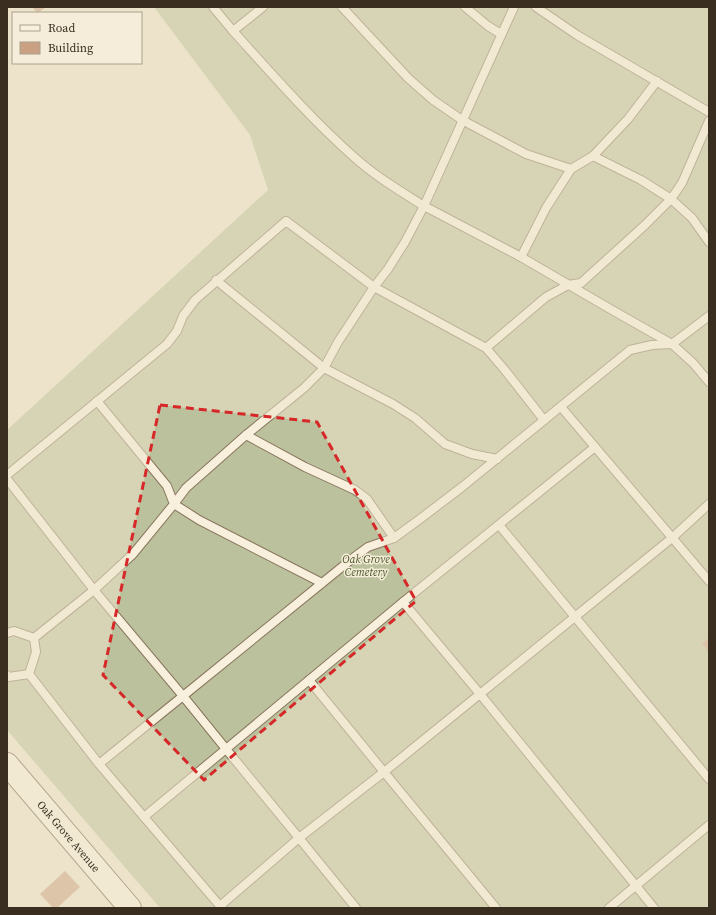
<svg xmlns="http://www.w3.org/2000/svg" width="716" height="915" font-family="'Source Serif 4',serif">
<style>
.cemetery{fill:#bbc19c}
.building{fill:#c9a182}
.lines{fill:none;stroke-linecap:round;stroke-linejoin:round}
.lane-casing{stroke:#89765f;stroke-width:10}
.secondary-casing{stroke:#6b5742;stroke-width:24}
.lane{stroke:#f8f0dd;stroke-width:8}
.secondary{stroke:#f8f0dd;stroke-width:22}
.marked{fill:none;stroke:#d62828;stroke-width:3;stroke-dasharray:8 5;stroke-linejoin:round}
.labels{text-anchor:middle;stroke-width:3;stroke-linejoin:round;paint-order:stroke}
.park-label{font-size:11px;font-style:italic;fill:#495629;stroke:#f5edd9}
.street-label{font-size:11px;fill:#3a2e21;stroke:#f5edd9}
</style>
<rect width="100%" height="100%" fill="#ede3ca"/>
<!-- cemetery -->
<path class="cemetery" d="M154 7H709V908H160L7 730V430L268 190 250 135Z"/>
<!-- building -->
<g class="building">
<path d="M32 7H46L38 13H37Z"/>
<path d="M709 638V652L702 644Z"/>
<path d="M65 871 80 887 57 908H53L40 894Z"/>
</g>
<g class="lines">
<!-- lane casing -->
<g class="lane-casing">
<g id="lane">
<path d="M213 7 233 31 263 7"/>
<path d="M342 7 408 78 433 100 462 120 526 154 571 169 546 208 521 257"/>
<path d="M465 7 488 26 501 34"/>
<path d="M514 7 424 206 521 257 612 310 672 344 693 363 709 382"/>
<path d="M536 7 577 35 709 112"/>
<path d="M233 31C272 74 310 118 354 157 375 176 400 191 424 206L405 242 388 269 374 287 486 348 504 369 544 420"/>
<path d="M593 156 641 180 671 199 692 218 709 242"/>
<path d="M571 169 593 156 628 119 657 81"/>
<path d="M216 280 324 368 393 404 415 418 445 444 472 454 497 459"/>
<path d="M486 348 546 297 568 285 581 283 645 225 671 199 682 183 709 121"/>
<path d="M97 401 167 486 174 504 133 554 94 590 183 696 353 558 368 547 394 538 420 519 462 487 630 350 652 345 672 344 709 316"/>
<path d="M561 407 709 581"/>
<path d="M246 435 305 467 355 490 367 499 394 538"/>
<path d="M7 475 167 344 177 331 183 316 195 300 286 221 374 287 338 342 324 368 304 388 246 435 186 488 174 504 199 520 322 583"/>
<path d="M7 479 94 590 34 638"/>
<path d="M499 525 709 779"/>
<path d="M7 633 14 631 34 638"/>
<path d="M34 638 36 652 29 674 99 764 144 817 226 749 183 696 99 764"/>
<path d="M7 675 9 677 29 674"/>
<path d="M309 680 384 772 480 694 403 602"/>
<path d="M144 817 220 906"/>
<path d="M222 908 220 906 299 838 226 749 403 602 595 447"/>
<path d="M356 908 299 838 384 772 496 908"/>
<path d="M609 908 709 825"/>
<path d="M654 908 480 694 672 538 709 504"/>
</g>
</g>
<!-- secondary casing -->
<g class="secondary-casing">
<g id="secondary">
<path id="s1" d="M7 764 130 908"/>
</g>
</g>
<!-- lane -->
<use href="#lane" class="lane"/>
<!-- secondary -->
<use href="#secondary" class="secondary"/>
</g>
<!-- marked area -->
<path d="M0 0H716V915H0ZM160 405 317 422 416 601 204 780 103 675Z" fill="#ede3ca" fill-opacity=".55" fill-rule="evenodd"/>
<path class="marked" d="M160 405 317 422 416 601 204 780 103 675Z"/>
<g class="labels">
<!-- park labels -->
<g class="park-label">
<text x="366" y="563">Oak Grove<tspan x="366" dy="13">Cemetery</tspan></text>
</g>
<!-- street labels -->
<g class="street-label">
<text dy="4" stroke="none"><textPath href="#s1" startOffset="95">Oak Grove Avenue</textPath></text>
</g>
</g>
<!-- border -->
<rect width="716" height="915" fill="none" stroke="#3a2e21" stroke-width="16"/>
<!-- legend -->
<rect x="12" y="12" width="130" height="52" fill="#f5edd9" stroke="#aaa18f"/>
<rect x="20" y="25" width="20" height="6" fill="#f8f0dd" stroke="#aaa18f"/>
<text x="48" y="32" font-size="12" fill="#3a2e21">Road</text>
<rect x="20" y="42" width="20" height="12" fill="#c9a182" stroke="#aaa18f"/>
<text x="48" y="52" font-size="12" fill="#3a2e21">Building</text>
</svg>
